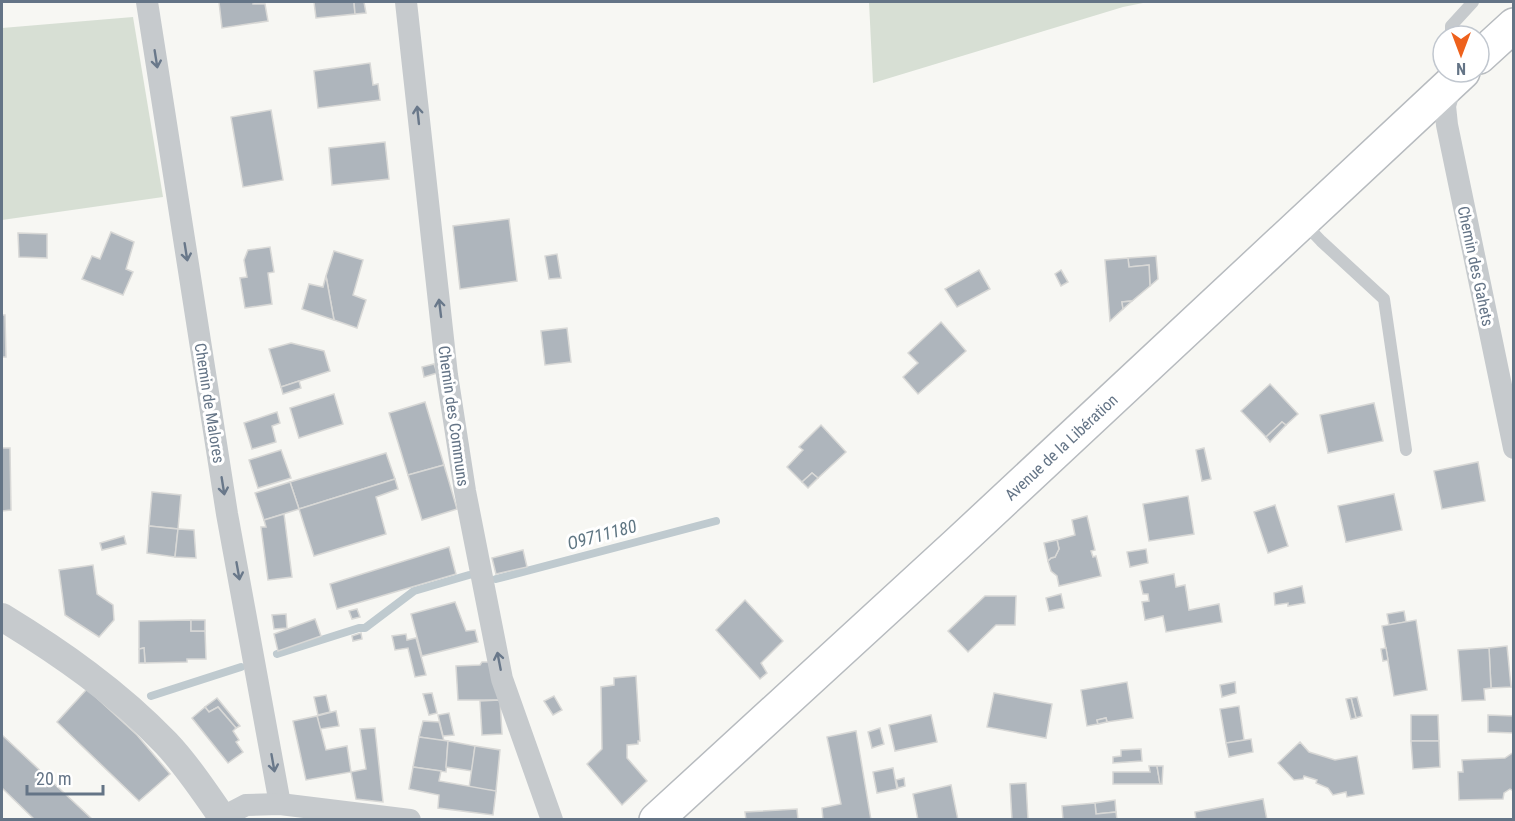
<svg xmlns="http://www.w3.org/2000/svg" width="1515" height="821" font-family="'Roboto Condensed',sans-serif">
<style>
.green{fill:#d7dfd4}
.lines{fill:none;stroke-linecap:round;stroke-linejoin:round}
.stream{stroke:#bfcacf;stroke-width:8}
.building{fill:#aeb5bc;stroke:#d8d8d6;stroke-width:1.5}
.primary-casing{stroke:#b7bbbf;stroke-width:36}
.service{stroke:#c6cacd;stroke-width:12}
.minor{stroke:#c6cacd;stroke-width:22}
.tertiary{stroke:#c6cacd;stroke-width:28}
.primary{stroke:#fff;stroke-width:33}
.oneway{stroke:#69788a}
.labels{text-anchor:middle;stroke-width:6;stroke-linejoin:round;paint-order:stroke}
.street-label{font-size:16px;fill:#647486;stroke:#fff}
.water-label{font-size:18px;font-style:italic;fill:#5f7683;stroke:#fff}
</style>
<rect width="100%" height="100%" fill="#f7f7f3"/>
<!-- green -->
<g class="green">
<path d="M869 2H1148L1123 7 873 83Z"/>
<path d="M133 17 163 197 2 220V28Z"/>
</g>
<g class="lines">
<!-- stream -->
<g class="stream">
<path d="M496 579 716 521"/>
<path d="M277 654 359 628H365L414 591 469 575"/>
<path d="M151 696 241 667"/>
</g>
</g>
<!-- building -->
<g class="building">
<path d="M219 2H253V4H265L268 21 222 28Z"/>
<path d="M314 2H354L355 14 316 18Z"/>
<path d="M354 2H364L366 13 355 14Z"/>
<path d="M370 63 373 85 378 84 380 100 318 108 314 71Z"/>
<path d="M271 110 283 180 243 187 231 117Z"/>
<path d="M385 142 389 179 332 185 329 148Z"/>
<path d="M509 219 517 281 460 289 453 226Z"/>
<path d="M111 232 134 242 126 269 133 272 123 295 82 279 92 256 100 259Z"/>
<path d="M18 233 47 234V258L19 257Z"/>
<path d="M270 247 274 272 268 273 272 304 245 308 240 278 247 277 244 260 248 250Z"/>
<path d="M334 251 363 260 353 295 366 300 357 328 334 320 326 276Z"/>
<path d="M557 254 561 278 549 279 545 256Z"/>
<path d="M1156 256 1158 279 1150 286 1149 265 1129 267 1128 258Z"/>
<path d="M1128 258 1129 267 1149 265 1150 286 1132 301 1122 302 1123 309 1110 321 1105 260Z"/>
<path d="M979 270 990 289 957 307 945 289Z"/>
<path d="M1061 270 1068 282 1061 286 1055 274Z"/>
<path d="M326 276 334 320 302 309 309 284 323 287Z"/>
<path d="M1132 301 1123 309 1122 302Z"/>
<path d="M2 315H5L6 357H2Z"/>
<path d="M941 322 966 351 918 394 903 377 918 363 908 353Z"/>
<path d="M567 328 571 362 545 365 541 331Z"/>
<path d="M291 343 324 351 330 371 281 387 269 349Z"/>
<path d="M434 364 437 373 424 377 422 367Z"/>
<path d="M299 381 301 388 283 394 281 387Z"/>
<path d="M1270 384 1298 414 1286 425 1282 422 1266 437 1241 411Z"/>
<path d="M334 394 343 424 299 438 290 408Z"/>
<path d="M425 402 444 465 408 475 389 413Z"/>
<path d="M1374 403 1383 441 1328 453 1320 415Z"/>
<path d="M277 412 280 423 272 426 276 442 252 449 244 423Z"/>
<path d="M1282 422 1286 425 1270 442 1266 437Z"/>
<path d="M821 425 846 452 818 478 812 473 802 482 787 467 803 450 799 447Z"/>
<path d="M2 448H10L11 510 2 511Z"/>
<path d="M1204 448 1211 479 1202 481 1196 450Z"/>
<path d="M281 450 291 478 258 488 249 460Z"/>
<path d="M386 453 395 479 299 509 290 482Z"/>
<path d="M1478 462 1485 501 1442 509 1434 471Z"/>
<path d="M444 465 457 509 422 520 408 475Z"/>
<path d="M812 473 818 478 808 488 802 482Z"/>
<path d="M395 479 398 489 376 497 386 534 314 556 299 509Z"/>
<path d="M290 482 299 509 264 520 255 493Z"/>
<path d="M152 492 181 495 178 529 149 526Z"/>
<path d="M1394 494 1402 530 1346 542 1338 506Z"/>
<path d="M1188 496 1194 534 1149 541 1143 504Z"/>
<path d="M1275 505 1288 546 1268 553 1254 512Z"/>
<path d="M284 514 292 577 268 580 261 527H266L264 520Z"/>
<path d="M1087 516 1095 550 1091 551 1093 557 1096 556 1101 576 1059 586 1057 576 1051 571 1048 561 1051 558 1055 557 1059 549 1057 540 1075 535 1072 520Z"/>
<path d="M149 526 178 529 175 557 147 553Z"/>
<path d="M178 529 194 530 196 558 175 557Z"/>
<path d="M124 536 126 544 102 550 100 543Z"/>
<path d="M1057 540 1059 549 1055 557 1051 558 1048 561 1044 543Z"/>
<path d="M449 547 456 574 337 609 330 584Z"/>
<path d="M1146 549 1148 563 1130 567 1127 552Z"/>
<path d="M523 550 527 567 496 574 492 558Z"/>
<path d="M93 565 97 594 113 605 114 620 99 637 65 615 59 570Z"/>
<path d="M1174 574 1176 587 1185 585 1189 610 1219 604 1222 622 1166 632 1163 616 1145 620 1142 602 1149 601 1148 594H1143L1140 581Z"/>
<path d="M1302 586 1305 603 1288 606V603L1275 605 1274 593Z"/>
<path d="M1061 594 1064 608 1049 611 1046 598Z"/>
<path d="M985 596H1016L1015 625H996L968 652 948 631Z"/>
<path d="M745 600 783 641 761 663 767 673 760 679 716 630Z"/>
<path d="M455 602 466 631 475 630 478 642 422 656 411 614Z"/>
<path d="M357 609 360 617 352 619 349 611Z"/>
<path d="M1404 611 1406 622 1389 625 1387 614Z"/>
<path d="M286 614 287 628 274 629 272 615Z"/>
<path d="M315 619 321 636 278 651 274 634Z"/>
<path d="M191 620V631H205L206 659H187V662L145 663 144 648 139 649V621Z"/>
<rect x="191" y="620" width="14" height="11"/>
<path d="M1416 620 1427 690 1394 696 1382 626Z"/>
<path d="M361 633 362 639 353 641 352 636Z"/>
<path d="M406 634 407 640 416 638 426 675 415 677 408 648 395 650 392 636Z"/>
<path d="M1507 646 1511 687 1491 688 1489 648Z"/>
<path d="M144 648 145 663H139V649Z"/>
<path d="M1386 648 1388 660 1383 661 1381 649Z"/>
<path d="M1489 648 1491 688 1484 689 1485 700 1462 701 1458 650Z"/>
<path d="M482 662H495L500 700H458L456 666 480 665Z"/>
<path d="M636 676 640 741H638V744L627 745V758L647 781 622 805 587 764 602 749 601 687 614 685V678Z"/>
<path d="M1127 682 1133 718 1107 722 1106 718 1097 720 1098 724 1087 726 1081 690Z"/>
<path d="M1235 682 1236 693 1222 697 1220 685Z"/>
<path d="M87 689 137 735 170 774 139 801 57 722Z"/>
<path d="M432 693 437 713 429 715 423 694Z"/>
<path d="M994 693 1052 704 1046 738 987 727Z"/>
<path d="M326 695 330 712 318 715 314 697Z"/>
<path d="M554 696 562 710 553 715 544 701Z"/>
<path d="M1357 697 1362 716 1356 718 1351 698Z"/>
<path d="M217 698 240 726 236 728 218 707 209 712 205 707Z"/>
<path d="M1351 698 1356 718 1351 719 1346 699Z"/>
<path d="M500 700 502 734 482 735 480 701Z"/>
<path d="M1239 706 1244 740 1226 743 1220 709Z"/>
<path d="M205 707 209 712 218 707 236 728 233 731 239 740 236 742 243 752 228 763 192 718Z"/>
<path d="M336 711 339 726 320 729 317 716Z"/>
<path d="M449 713 454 735 443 736 438 715Z"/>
<path d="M931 715 937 742 895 751 889 725Z"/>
<path d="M1411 715H1438L1439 741H1411Z"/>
<path d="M1488 715 1514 716V733L1488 732Z"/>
<path d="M317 716 326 750 347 746 351 772 306 780 293 721Z"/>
<path d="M1106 718 1107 722 1098 724 1097 720Z"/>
<path d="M423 721 439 722 444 741 419 737Z"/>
<path d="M375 728V729L383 802 356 799 351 772 366 769 360 729Z"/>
<path d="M880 728 884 744 872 748 868 732Z"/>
<path d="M856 731 871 820H823L822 808 841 804 827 737Z"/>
<path d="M2 735 93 820H35L2 788Z"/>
<path d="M419 737 448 741 446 772 413 767Z"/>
<path d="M1251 739 1253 752 1229 757 1226 743Z"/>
<path d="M448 741 475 746 472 771 446 767Z"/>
<path d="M1411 741H1439L1440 767 1413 769Z"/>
<path d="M1300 742 1309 752 1335 760 1357 756 1364 794 1347 797 1346 792 1333 795 1328 788 1316 783 1317 780 1304 776 1303 779 1294 780 1278 763Z"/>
<path d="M475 746 500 750 496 791 469 788Z"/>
<path d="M1141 749 1142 761 1113 763V757L1121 756V750Z"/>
<path d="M1514 752V791L1510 789 1504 793 1503 799 1459 800 1458 772H1463L1462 760 1505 758Z"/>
<path d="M1149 766H1157L1160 784H1113V772H1150Z"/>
<path d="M1157 766H1163L1162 784H1160Z"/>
<path d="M413 767 441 771 439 781 496 791 493 815 438 808 439 795 409 789Z"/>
<path d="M893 768 897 789 877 793 873 772Z"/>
<path d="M904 778 905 786 898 788 896 780Z"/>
<path d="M1026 783 1028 820H1012L1010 784Z"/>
<path d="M951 785 958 820H918L913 794Z"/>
<path d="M1263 799 1267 820H1196L1195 812Z"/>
<path d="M1115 800 1116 812 1096 814 1095 803Z"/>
<path d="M1095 803 1096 814 1116 812 1117 820H1063L1062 806Z"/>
<path d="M797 809 798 820H746L745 812Z"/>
</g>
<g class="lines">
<!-- primary casing -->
<g class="primary-casing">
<g id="primary">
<path d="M1479 57 1514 25"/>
<path d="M656 820 957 544 1463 72"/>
</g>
</g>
<!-- service -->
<g class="service">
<path d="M1451 36V26L1473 2"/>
<path d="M1304 223 1321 241 1384 299 1406 450"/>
</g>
<!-- minor -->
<g class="minor">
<path d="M147 2 227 514 280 804"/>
<path d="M406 2 447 375 465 491 502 679 552 820"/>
<path d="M1451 84 1445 106 1447 125 1514 448"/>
<path d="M223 817 246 805 280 804 410 820"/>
</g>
<!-- tertiary -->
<path class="tertiary" d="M2 617C61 653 117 692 166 743 186 764 207 795 224 820"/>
<!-- primary -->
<use href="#primary" class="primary"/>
</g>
<!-- one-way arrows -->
<defs><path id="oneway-shaft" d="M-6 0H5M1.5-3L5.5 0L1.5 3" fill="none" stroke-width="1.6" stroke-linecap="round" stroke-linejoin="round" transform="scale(1.5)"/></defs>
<g class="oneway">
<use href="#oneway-shaft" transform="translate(156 59) rotate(81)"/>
<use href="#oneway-shaft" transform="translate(418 115) rotate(-96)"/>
<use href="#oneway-shaft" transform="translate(186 252) rotate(81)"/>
<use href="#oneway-shaft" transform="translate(440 308) rotate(-97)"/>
<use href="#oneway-shaft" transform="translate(223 486) rotate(81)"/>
<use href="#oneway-shaft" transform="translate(238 571) rotate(80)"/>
<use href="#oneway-shaft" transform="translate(499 661) rotate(-101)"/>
<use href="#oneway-shaft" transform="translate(273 763) rotate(80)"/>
</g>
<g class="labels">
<!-- street labels -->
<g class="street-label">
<text transform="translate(1476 266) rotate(78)" y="6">Chemin des Gahets</text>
<text transform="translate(210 403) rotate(81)" y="6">Chemin de Malores</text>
<text transform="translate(454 416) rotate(82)" y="6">Chemin des Communs</text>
<text transform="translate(1061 447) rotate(-43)" y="6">Avenue de la Libération</text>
</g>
<!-- water labels -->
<g class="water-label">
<text transform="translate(602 535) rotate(-15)" y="6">O9711180</text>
</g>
</g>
<!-- border -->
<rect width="1515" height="821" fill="none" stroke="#647486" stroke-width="6"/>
<!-- north arrow -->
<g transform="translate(1461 54) rotate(180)"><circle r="28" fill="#ffffff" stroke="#c1c7cf" stroke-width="1.5"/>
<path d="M0-4.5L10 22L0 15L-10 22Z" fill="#ee611c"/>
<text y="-9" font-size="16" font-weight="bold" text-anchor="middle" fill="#647486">N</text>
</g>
<!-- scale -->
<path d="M27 785v9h76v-9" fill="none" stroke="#647486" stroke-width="3"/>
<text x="36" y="785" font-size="18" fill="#647486" stroke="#ffffff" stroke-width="4.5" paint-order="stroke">20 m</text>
</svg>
